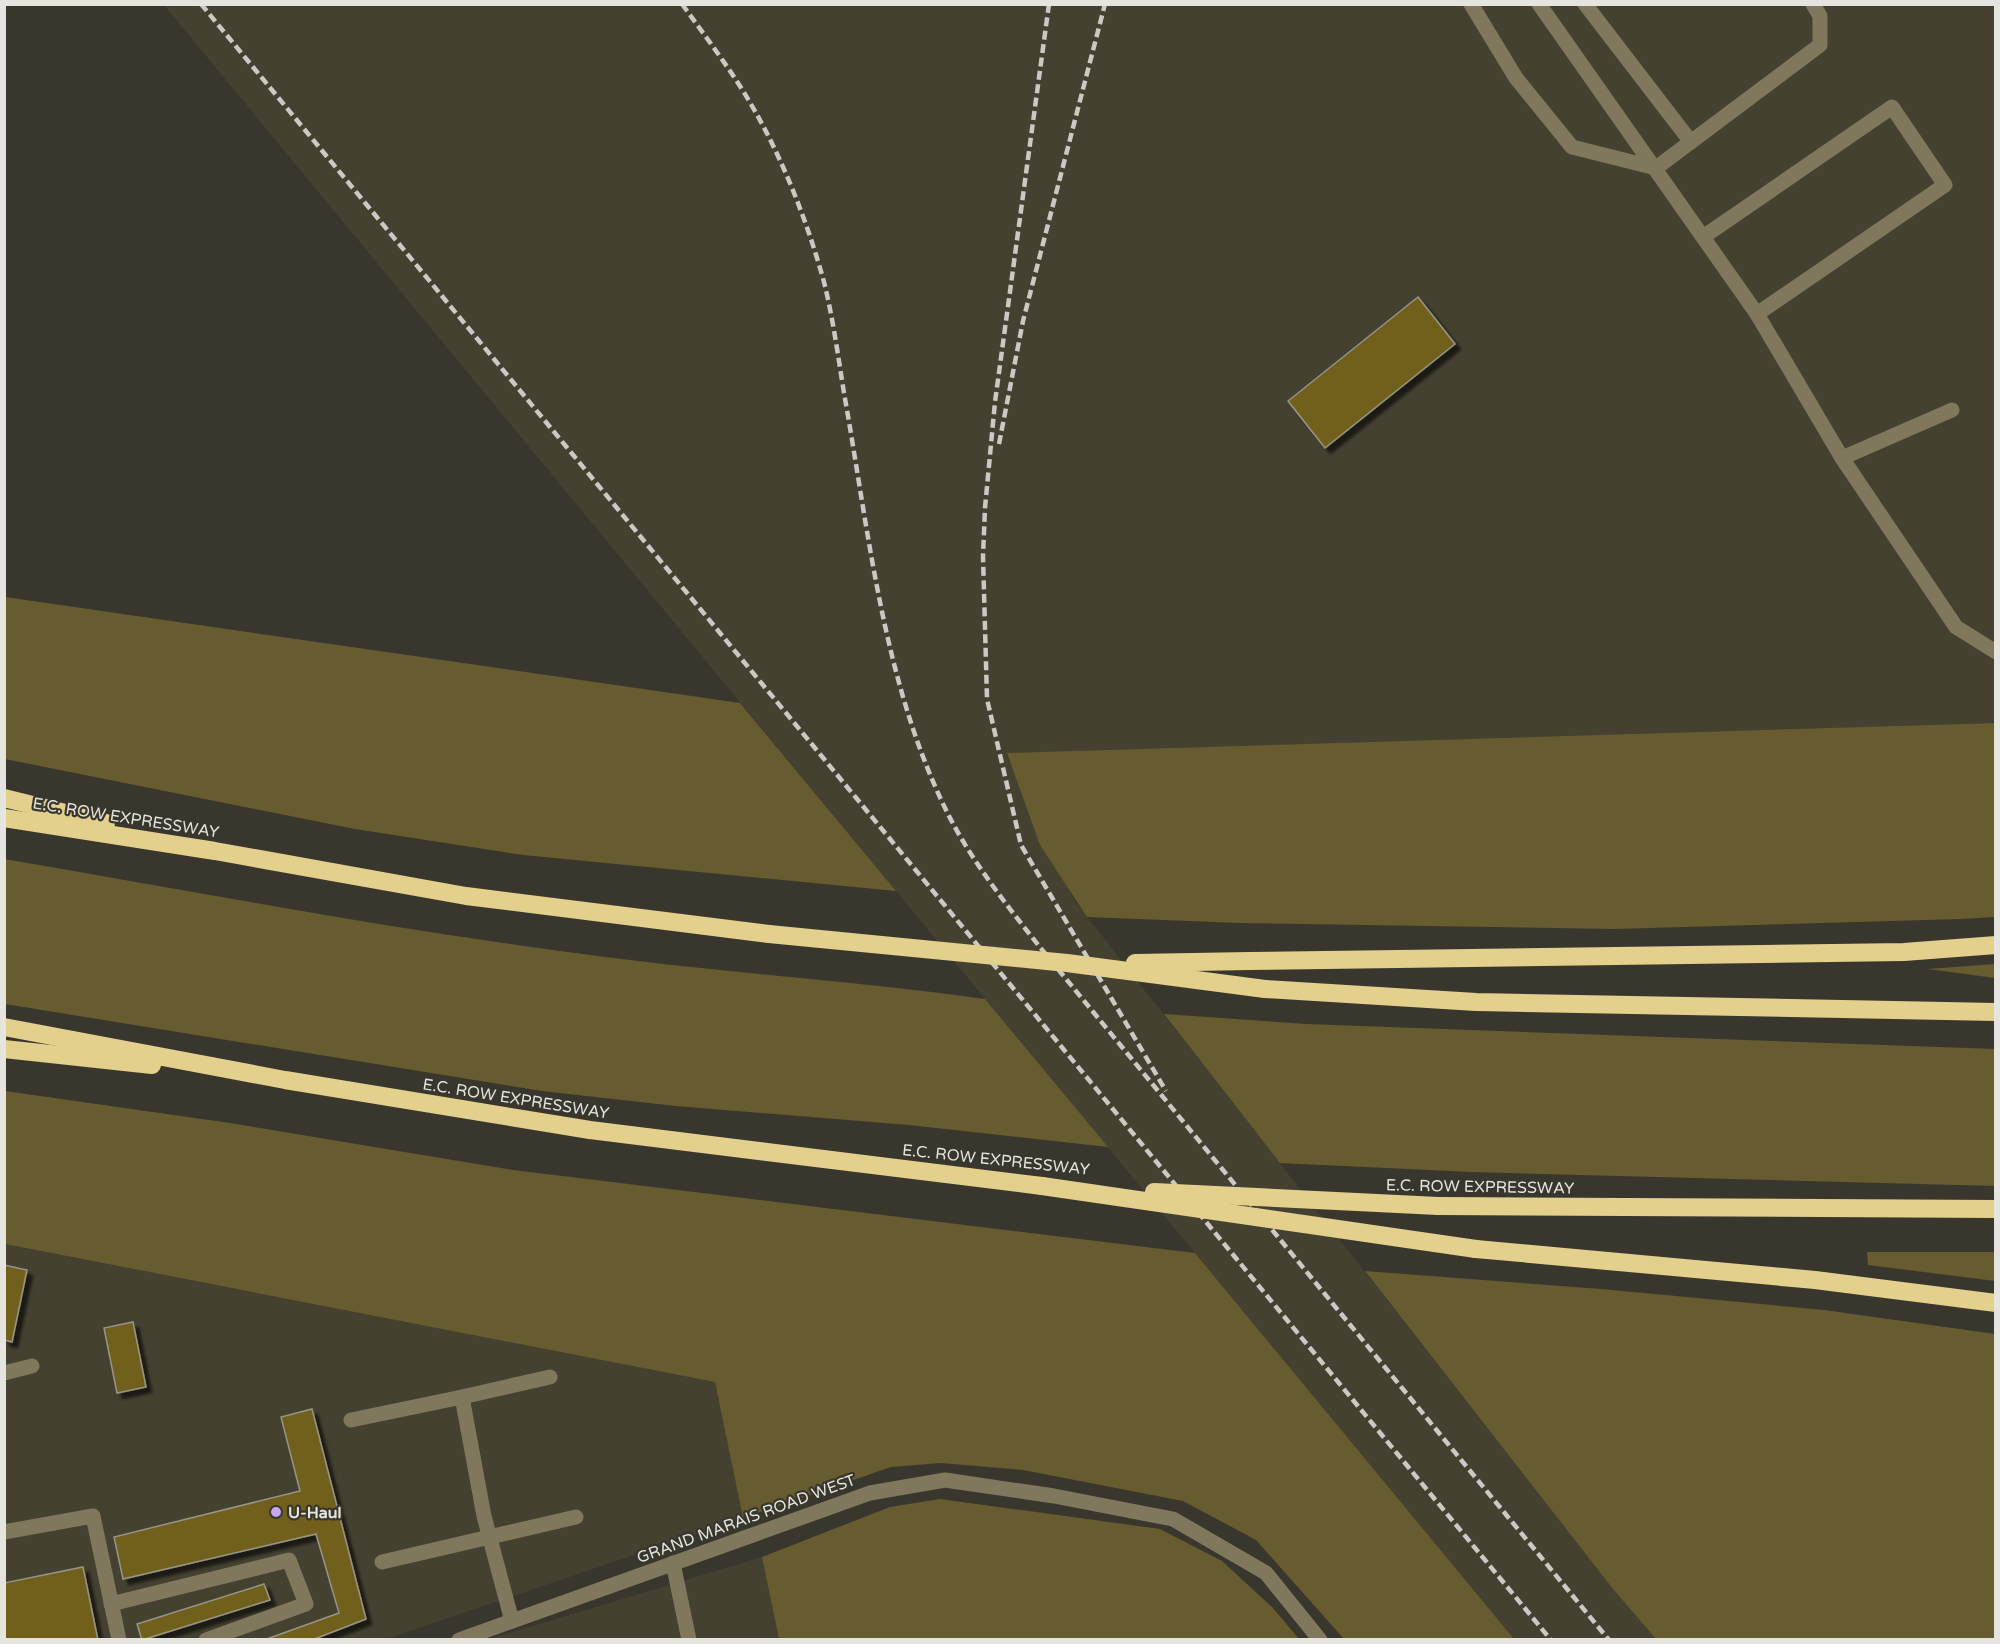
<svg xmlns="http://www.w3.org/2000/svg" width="2000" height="1644" font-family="'Varela Round',sans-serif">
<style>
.built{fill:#454131}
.green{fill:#675c2f}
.building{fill:#71611a;stroke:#979488;stroke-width:1.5;filter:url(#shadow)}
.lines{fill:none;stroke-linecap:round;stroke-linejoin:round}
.minor{stroke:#7f785d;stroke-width:15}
.highway{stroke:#e2d08c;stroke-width:18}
.rail{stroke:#cbc9c3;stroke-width:4.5;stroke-dasharray:9 4.5;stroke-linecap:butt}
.highway-bridge{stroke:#e2d08c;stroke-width:18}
.poi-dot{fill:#c8a6ef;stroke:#39372d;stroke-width:2}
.labels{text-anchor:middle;stroke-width:4.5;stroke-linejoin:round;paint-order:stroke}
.street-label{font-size:16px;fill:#e6e4de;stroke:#39372d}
.poi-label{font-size:16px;font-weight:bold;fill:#e6e4de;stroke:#39372d;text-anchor:start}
</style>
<defs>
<filter id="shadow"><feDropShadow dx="5.5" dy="5.5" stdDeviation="1.5" flood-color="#0009"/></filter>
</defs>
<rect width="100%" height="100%" fill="#39372d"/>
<!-- built -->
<g class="built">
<path d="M164 5H1995L1996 716 1992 723 1007 753 1074 900 1613 1589 1656 1639H1514Z"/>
<path d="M4 1244 715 1382 743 1518 386 1639H5Z"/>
<path d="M762 1557 779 1639 486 1640Z"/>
</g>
<!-- green -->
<g class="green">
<path d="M5 597 740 703 896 891 523 855 355 829 5 759Z"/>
<path d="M1995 723V917L1961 919 1614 929 1239 923 1087 917 1040 845 1007 753Z"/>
<path d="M4 859C215 895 426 936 638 961 754 975 870 983 985 999L1108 1147 909 1125 676 1106 542 1091 5 1004Z"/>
<path d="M1995 964V978L1928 969Z"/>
<path d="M1164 1014 1306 1024 1995 1049V1186L1471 1172 1280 1163Z"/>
<path d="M5 1091 230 1123 513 1170 1195 1253 1514 1639H1344L1256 1540 1183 1501 1023 1470 941 1463 891 1467 743 1518 715 1382 5 1244Z"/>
<path d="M1867 1252H1995V1281L1868 1265Z"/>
<path d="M1365 1271 1601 1289 1824 1310 1995 1334V1639H1656L1613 1589Z"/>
<path d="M940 1499 1160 1529 1222 1561 1272 1607 1299 1639H779L762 1557 890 1507Z"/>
</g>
<!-- building -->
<g class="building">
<path d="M1418 297 1455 344 1325 448 1288 401Z"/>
<path d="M4 1265 27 1270 12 1342 4 1340Z"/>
<path d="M133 1322 146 1387 117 1393 104 1328Z"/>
<path d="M312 1409 366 1619 312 1640H264L339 1613 316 1534 123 1579 114 1537 300 1491 281 1417Z"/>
<path d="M83 1567 98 1640H4V1583Z"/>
<path d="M264 1584 270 1600 142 1640 137 1624Z"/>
</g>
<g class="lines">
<!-- minor -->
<g class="minor">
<path d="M1471 4 1516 78 1572 147 1656 168 1820 45V16L1813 4"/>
<path d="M1539 4 1757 314 1842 458 1956 627 1996 652"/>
<path d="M1585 4 1691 142"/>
<path d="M1703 237 1892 107 1945 185 1757 314"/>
<path d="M1842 458 1952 410"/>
<path d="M4 1373 32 1366"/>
<path d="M462 1397 550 1377"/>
<path d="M351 1420 462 1397 484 1516 512 1621"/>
<path d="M4 1532 93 1516 119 1640"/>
<path d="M382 1562 576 1517"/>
<path d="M673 1563 689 1640"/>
<path d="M111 1604 289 1560 306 1604 206 1640"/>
<path d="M459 1640 870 1493 945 1480 1054 1496 1173 1519 1266 1573 1320 1640"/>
</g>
<!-- highway -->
<g class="highway">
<path d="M4 798 106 823"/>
<path d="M4 818 215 851 466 896 769 934"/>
<path d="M1250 961 1904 952 1996 945"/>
<path d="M1265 989 1476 1002 1996 1012"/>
<path d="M4 1027 285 1080 590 1130 1042 1186"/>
<path d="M4 1049 152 1065"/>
<path d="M1438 1206 1996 1209"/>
<path d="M1476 1249 1815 1280 1996 1303"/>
</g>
<!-- rail -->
<g class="rail">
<path d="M201 4 1551 1640"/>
<path d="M682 4C700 29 719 54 736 80 775 139 805 213 824 282 833 318 838 356 844 393 869 533 883 681 946 810 970 859 1005 903 1039 946L1609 1640"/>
<path d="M1049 4 995 402 985 508 983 556 987 699 1021 845 1166 1091"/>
<path d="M999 444 1023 321 1105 4"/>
</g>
<!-- highway-bridge -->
<g class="highway-bridge">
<path d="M769 934 1067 963 1265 989"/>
<path d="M1135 963 1250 961"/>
<path d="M1042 1186 1476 1249"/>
<path d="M1154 1192 1438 1206"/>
</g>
</g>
<!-- markers -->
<circle class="poi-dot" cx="276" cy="1512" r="6"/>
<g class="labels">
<!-- street labels -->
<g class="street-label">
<text transform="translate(126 817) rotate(9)" y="6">E.C. ROW EXPRESSWAY</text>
<text transform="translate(516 1098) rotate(9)" y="6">E.C. ROW EXPRESSWAY</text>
<text transform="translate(996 1159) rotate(6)" y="6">E.C. ROW EXPRESSWAY</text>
<text transform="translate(1480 1186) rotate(1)" y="6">E.C. ROW EXPRESSWAY</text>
<text transform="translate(746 1518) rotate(-20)" y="6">GRAND MARAIS ROAD WEST</text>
</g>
<!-- poi labels -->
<g class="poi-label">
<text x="288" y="1518">U-Haul</text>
</g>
</g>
<!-- border -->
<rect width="2000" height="1644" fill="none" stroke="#e6e4de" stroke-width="12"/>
</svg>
